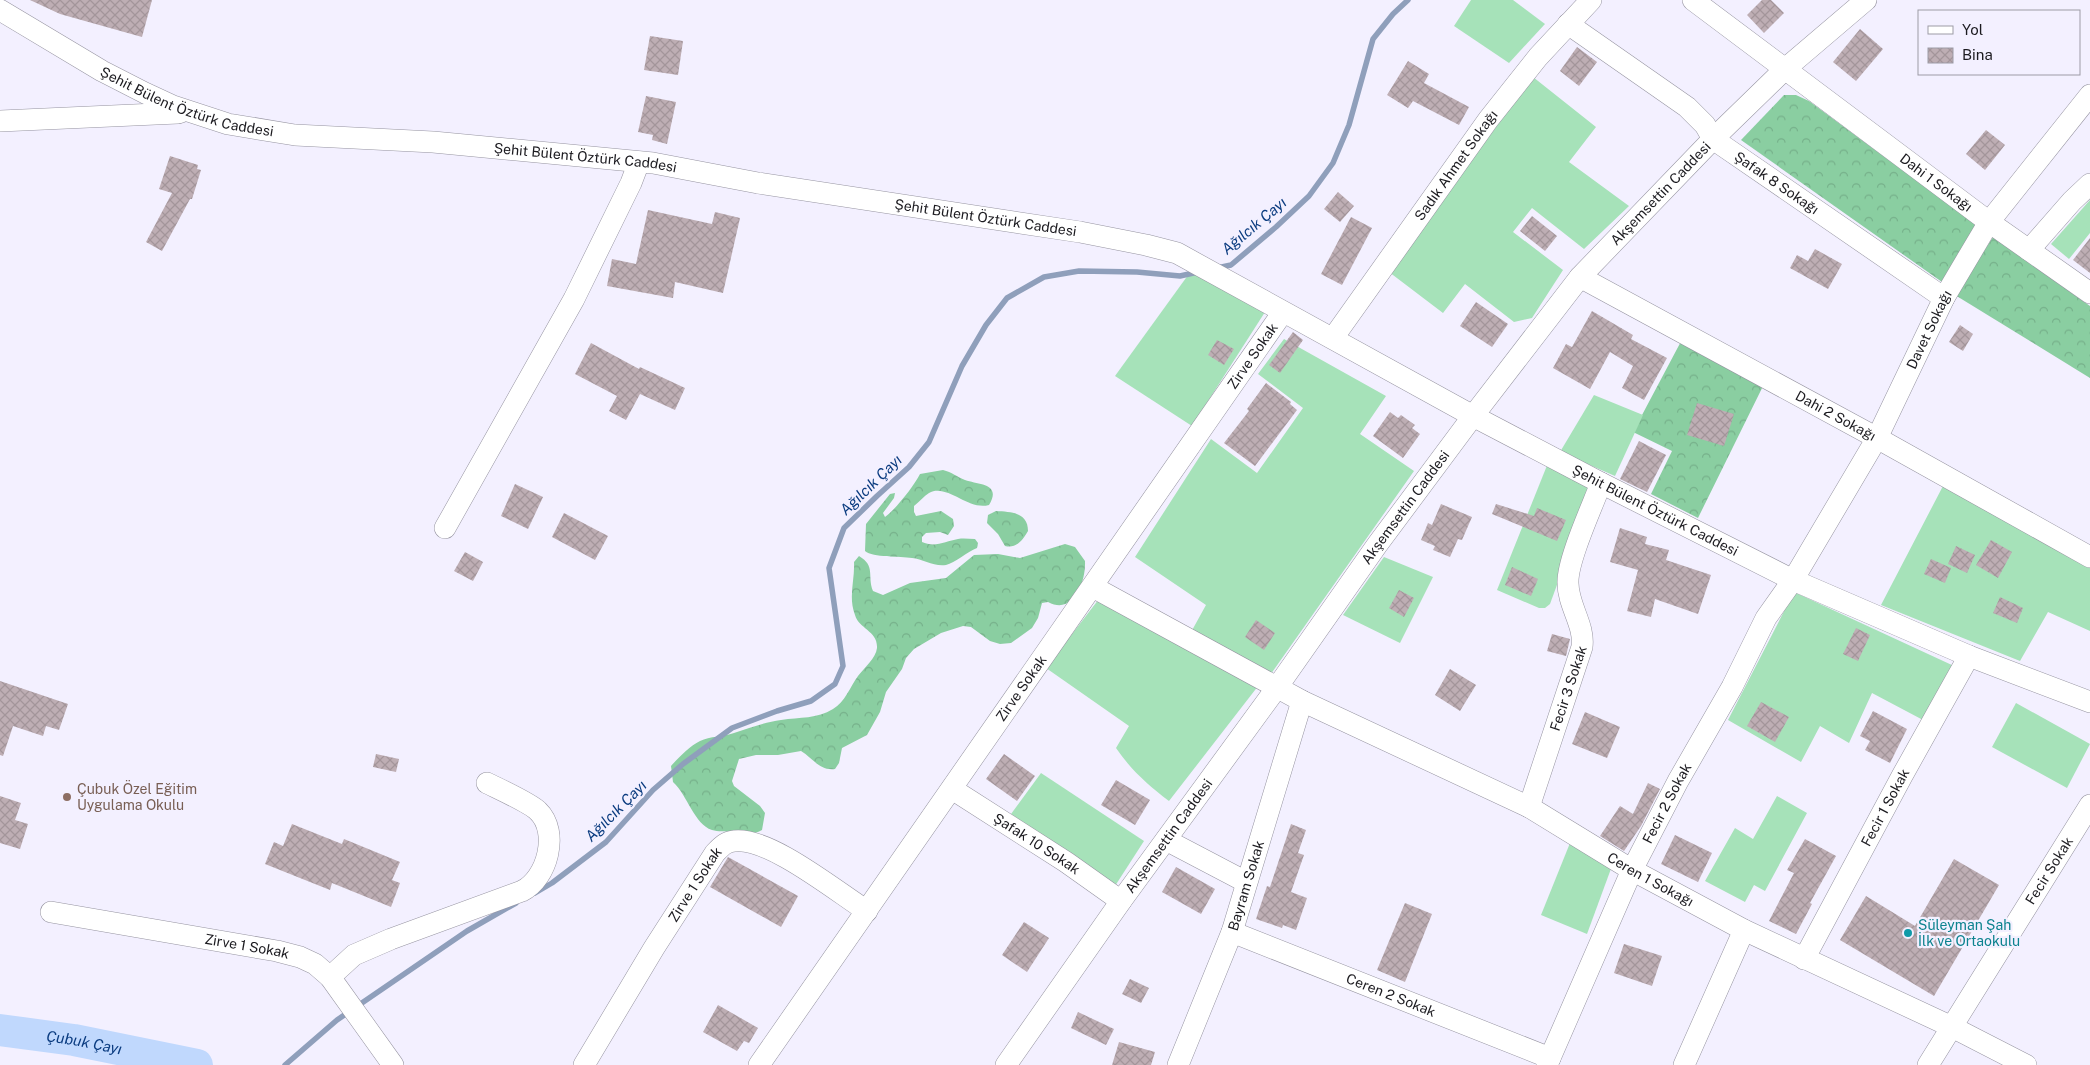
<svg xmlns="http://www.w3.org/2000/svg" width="2090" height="1065" font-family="'Public Sans',sans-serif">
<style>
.forest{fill:url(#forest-crowns)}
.garden{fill:#a6e2b9}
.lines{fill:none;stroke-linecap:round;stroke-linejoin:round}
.stream{stroke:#8f9fbb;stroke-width:5.5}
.river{stroke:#c0d8fd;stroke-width:32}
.building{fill:url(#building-cross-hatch)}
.minor-casing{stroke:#9694a1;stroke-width:22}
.minor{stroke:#fff;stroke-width:21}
.education-dot{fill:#8d6e63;stroke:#f3f0ff;stroke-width:2}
.culture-dot{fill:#0f9aa8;stroke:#f3f0ff;stroke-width:2}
.labels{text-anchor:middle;stroke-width:4.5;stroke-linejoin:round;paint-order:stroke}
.street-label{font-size:14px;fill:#1c1b20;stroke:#f3f0ff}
.education-label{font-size:14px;fill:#785e54;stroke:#f3f0ff;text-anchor:start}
.culture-label{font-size:14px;fill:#0d838f;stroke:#f3f0ff;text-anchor:start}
.water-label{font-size:15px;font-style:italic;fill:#0b3c80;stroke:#f3f0ff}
</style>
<defs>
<pattern id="forest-crowns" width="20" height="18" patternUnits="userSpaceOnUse" patternTransform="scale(1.25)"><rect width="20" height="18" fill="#8acea1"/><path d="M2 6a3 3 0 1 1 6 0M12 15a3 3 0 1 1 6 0" fill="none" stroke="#76b08a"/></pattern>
<pattern id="building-cross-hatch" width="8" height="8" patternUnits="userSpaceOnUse" patternTransform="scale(1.25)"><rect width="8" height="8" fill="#beaeb4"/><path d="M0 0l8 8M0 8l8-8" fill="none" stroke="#a3959a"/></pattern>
</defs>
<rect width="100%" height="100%" fill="#f3f0ff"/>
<!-- forest -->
<g class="forest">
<path d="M1784 95H1796L1809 101 1978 226 1942 282 1741 140Z"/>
<path d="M1993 237 2090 306V378L1955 295Z"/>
<path d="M1686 332 1767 378 1698 518 1651 494 1672 451 1633 432Z"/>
<path d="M943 470C952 472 957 477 965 480 979 485 1002 483 989 505 968 511 947 483 929 493 924 496 919 502 914 506V512L916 516 941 511 953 519 954 526 948 535 940 532 926 533 922 537V542C935 548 946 541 958 539 964 538 969 539 975 539L978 543 977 548C967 552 955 563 946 565 934 567 923 559 912 558 900 556 873 558 865 551L866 524 890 494 895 493 894 498 883 513 885 517C895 510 914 486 920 474Z"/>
<path d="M996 511C1011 512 1028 512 1028 531 1023 540 1016 549 1005 546L998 534 987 523 988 515Z"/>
<path d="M1065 544 1075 547 1085 561C1086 581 1074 616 1048 602L1042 603 1038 618 1032 628 1011 643 1000 644 990 641 971 627 963 626 941 633 914 649 906 658 902 669 886 692 880 712 867 735 842 748 839 763 835 769C819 771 813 758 801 751L778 755H756L739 759 732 781 734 786 760 806 765 813 762 830C752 836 743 833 731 832 725 831 718 832 712 830 694 824 688 796 673 782L671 766C679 757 690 746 700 741 710 736 723 737 734 733 750 728 765 722 781 720 800 717 817 719 833 709 845 702 850 687 858 676 864 668 876 658 877 648 878 631 859 629 855 615 848 597 855 580 854 562L859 556C876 566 867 576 873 591L883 595 910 583 946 578 974 555 998 554 1020 558Z"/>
</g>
<!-- garden -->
<g class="garden">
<path d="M1471 0H1513L1545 24 1509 63 1454 26Z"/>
<path d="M1533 77 1596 127 1569 162 1629 206 1584 249 1532 208 1513 232 1563 270 1532 318 1514 322 1465 284 1443 313 1389 272Z"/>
<path d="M2090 200V233L2069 259 2051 244Z"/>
<path d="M1191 271 1265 312 1192 426 1115 376Z"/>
<path d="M1284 339 1386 396 1360 434 1414 471 1268 678 1190 634 1206 605 1135 557 1211 439 1257 473 1303 408 1258 374Z"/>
<path d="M1594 395 1643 415 1615 476 1560 452Z"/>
<path d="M1548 463 1587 484 1591 492 1550 604 1545 608H1539L1497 590Z"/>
<path d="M1943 486 2090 565V631L2048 612 2020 661 1881 605Z"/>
<path d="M1384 557 1433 577 1400 643 1343 615Z"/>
<path d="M1794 592 1954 666 1923 720 1872 693 1849 743 1820 726 1801 762 1728 720Z"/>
<path d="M1102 595 1262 681 1169 801C1148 785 1131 770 1116 748L1129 726 1046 668Z"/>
<path d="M2016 703 2090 744 2067 788 1992 747Z"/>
<path d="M1041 773 1144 841 1115 886 1011 814Z"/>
<path d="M1777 796 1807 813 1765 891 1754 885 1745 902 1705 881 1735 828 1753 839Z"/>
<path d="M1570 843 1612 866 1587 934 1541 915Z"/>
</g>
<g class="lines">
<!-- stream -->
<g class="stream">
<path d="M1217 268 1231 265 1276 227 1309 196 1333 163 1349 125 1373 39 1393 14 1408 0"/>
<path d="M535 893 552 883 606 842 653 790 683 764 732 728 777 711 811 701 835 684 843 666 829 568 844 528 877 496 909 467 929 442 962 366 986 325 1007 298 1044 277 1079 271 1137 272 1180 276 1198 272"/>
<path d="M285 1065 337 1020 467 931 516 903"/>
</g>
<!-- river -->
<path class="river" id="s1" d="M0 1030 74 1040 197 1065"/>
</g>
<!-- building -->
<g class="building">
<path d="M30 0H152L142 37 60 14Z"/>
<path d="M1762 0H1771L1784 13 1764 33 1747 15Z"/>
<path d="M1860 29 1883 49 1856 81 1833 62Z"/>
<path d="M650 36 683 41 678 75 644 70Z"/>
<path d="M1577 47 1597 62 1579 86 1560 71Z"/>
<path d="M1408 61 1429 74 1424 83 1469 107 1459 125 1413 101 1408 108 1387 95Z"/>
<path d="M646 96 676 102 667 144 652 140 653 135 638 132Z"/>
<path d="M1986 130 2005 145 1985 170 1966 154Z"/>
<path d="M170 156 198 165 197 169 201 170 192 199H190L162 251 146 242 172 193 159 189Z"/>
<path d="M1338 192 1354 206 1340 222 1324 209Z"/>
<path d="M648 210 712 224 715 212 740 218 723 293 675 282 673 298 607 286 612 259 636 264Z"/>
<path d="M1532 216 1557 236 1545 251 1520 231Z"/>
<path d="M1351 217 1372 228 1342 285 1321 274Z"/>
<path d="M2090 238V273L2073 260Z"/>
<path d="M1815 249 1842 264 1828 289 1790 268 1797 255 1808 261Z"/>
<path d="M1476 302 1508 324 1492 347 1460 326Z"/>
<path d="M1592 311 1633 335 1631 339 1667 358 1644 400 1622 388 1633 366 1610 352 1590 389 1553 368 1566 344 1572 347Z"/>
<path d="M1960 325 1973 334 1963 351 1949 342Z"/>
<path d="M1293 332 1303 340 1280 373 1269 365Z"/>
<path d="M1217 340 1234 349 1224 365 1208 355Z"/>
<path d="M591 343 639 369 640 367 685 388 675 410 640 394 626 420 609 411 617 396 575 374Z"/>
<path d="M1266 383 1291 402 1290 404 1297 410 1255 466 1224 443 1249 411 1247 409Z"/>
<path d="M1697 403 1734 414 1724 446 1687 435Z"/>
<path d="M1390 412 1398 418 1401 415 1415 425 1412 428 1420 434 1403 458 1373 436Z"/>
<path d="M1639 441 1666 455 1647 492 1620 479Z"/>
<path d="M515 484 543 497 528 529 501 516Z"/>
<path d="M1441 504 1472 517 1462 540 1458 539 1450 557 1433 550 1435 546 1421 540 1428 523 1432 525Z"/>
<path d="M1496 504 1534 516 1537 508 1566 520 1557 541 1492 514Z"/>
<path d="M564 513 608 536 595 560 552 537Z"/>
<path d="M1620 528 1647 537 1645 544 1669 550 1666 560 1711 575 1698 614 1655 599 1651 617 1627 611 1638 570 1610 562Z"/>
<path d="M1991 540 2012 552 1998 578 1976 565Z"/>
<path d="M1956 546 1975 555 1967 573 1948 564Z"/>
<path d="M465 552 483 562 473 581 454 571Z"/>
<path d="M1931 559 1951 568 1945 583 1924 574Z"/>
<path d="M1512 567 1538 579 1531 596 1505 585Z"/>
<path d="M1399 590 1414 598 1404 617 1389 608Z"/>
<path d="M2000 597 2023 608 2017 623 1993 613Z"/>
<path d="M1256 620 1275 633 1264 650 1245 637Z"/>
<path d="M1856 628 1870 635 1858 661 1843 654Z"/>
<path d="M1552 634 1570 639 1566 656 1547 651Z"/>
<path d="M1450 669 1476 685 1460 711 1435 695Z"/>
<path d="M0 681 68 704 59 730 46 726 43 736 13 726 3 756 0 755Z"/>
<path d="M1761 702 1789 717 1775 742 1747 726Z"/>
<path d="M1873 711 1907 729 1890 763 1865 750 1870 741 1860 736Z"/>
<path d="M1585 712 1620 727 1607 758 1572 744Z"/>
<path d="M376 754 399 759 396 772 373 767Z"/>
<path d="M1004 754 1035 776 1017 801 986 779Z"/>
<path d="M1116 780 1150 800 1135 825 1101 805Z"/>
<path d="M1648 783 1660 789 1641 826 1624 851 1600 836 1620 806 1633 814Z"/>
<path d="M0 796 21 803 15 820 28 824 20 849 0 843Z"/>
<path d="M292 824 342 844 344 839 400 862 392 880 400 883 391 907 332 883 330 890 265 864 274 842 283 846Z"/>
<path d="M1291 824 1306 830 1298 853 1304 855 1291 892 1307 898 1296 930 1283 925 1282 928 1256 919 1267 886 1270 887Z"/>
<path d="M1675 835 1712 853 1698 882 1661 864Z"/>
<path d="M1805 839 1836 856 1810 903 1812 904 1796 934 1769 921 1794 873 1787 870Z"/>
<path d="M728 857 798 896 781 927 710 887Z"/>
<path d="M1954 859 1999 885 1934 996 1840 940 1866 896 1915 926Z"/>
<path d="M1176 867 1215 889 1201 914 1162 892Z"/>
<path d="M1405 903 1432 914 1405 982 1377 970Z"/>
<path d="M1024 922 1049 938 1027 972 1002 955Z"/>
<path d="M1624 944 1662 956 1652 986 1614 973Z"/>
<path d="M1130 979 1149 988 1141 1003 1122 994Z"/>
<path d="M718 1005 758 1028 749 1043 744 1041 737 1051 703 1032Z"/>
<path d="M1078 1012 1114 1029 1106 1045 1071 1028Z"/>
<path d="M1119 1042 1155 1052 1151 1065H1112Z"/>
</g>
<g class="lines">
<!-- minor casing -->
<g class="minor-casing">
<g id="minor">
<path id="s2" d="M1693 0 1989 222 2090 293"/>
<path id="s3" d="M0 10 102 71 145 93 173 106 228 124 295 135 433 142 653 163 758 183 1080 232 1146 245 1177 253 1473 416 1601 483 1793 580 1969 656 2090 702"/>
<path id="s4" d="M1568 24 1687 107 1705 125 1713 139 1944 298"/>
<path d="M0 121 178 113 181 112"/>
<path d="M2029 250 2072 201 2090 184"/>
<path id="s5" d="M1580 277 1877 438 2090 557"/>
<path id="s6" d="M1333 338 1488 120 1538 57 1591 0"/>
<path d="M445 528 574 299 631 183 639 162"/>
<path id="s7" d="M1093 587 1302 701 1529 807 1632 870 1744 930 1952 1027 2026 1065"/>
<path id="s8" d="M952 789 1066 862 1121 901"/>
<path id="s9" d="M1529 807 1582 647C1585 625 1568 606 1568 583 1567 561 1592 507 1601 483"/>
<path d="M1166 840 1246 882"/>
<path id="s10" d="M51 912 277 951 300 957 315 964 330 977 393 1065"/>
<path id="s11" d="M1232 932 1550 1058"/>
<path id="s12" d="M1804 959 1902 776 1969 656"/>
<path d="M330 977 354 955 391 939 522 891C547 879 560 832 538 811 530 803 499 789 487 783"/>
<path id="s13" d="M584 1065 654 948 715 853C721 847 725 842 734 841 768 836 837 892 867 911"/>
<path id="s14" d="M759 1065 1283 312"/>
<path id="s15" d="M1006 1065 1121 901 1278 686 1377 545 1473 416 1580 277 1713 139 1785 69 1866 0"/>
<path id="s16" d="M1178 1065 1232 932 1302 701"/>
<path id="s17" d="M1547 1065 1632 870 1678 781 1732 687 1766 618 1793 580 1877 438 1944 298 1989 222 2090 95"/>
<path d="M1684 1065 1744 930"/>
<path id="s18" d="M1928 1065 2090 805"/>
</g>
</g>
<!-- minor -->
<use href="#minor" class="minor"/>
</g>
<!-- markers -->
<circle class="education-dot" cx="67" cy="797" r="5"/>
<circle class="culture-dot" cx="1908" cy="933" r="5"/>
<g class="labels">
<!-- street labels -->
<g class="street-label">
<text dy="5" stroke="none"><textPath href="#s3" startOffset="210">Şehit Bülent Öztürk Caddesi</textPath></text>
<text dy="5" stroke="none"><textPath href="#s3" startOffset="615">Şehit Bülent Öztürk Caddesi</textPath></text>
<text dy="5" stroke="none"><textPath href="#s6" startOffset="212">Sadık Ahmet Sokağı</textPath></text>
<text dy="5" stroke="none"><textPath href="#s2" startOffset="304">Dahi 1 Sokağı</textPath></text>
<text dy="5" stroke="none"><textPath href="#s4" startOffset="264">Şafak 8 Sokağı</textPath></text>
<text dy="5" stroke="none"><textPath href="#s15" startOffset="1091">Akşemsettin Caddesi</textPath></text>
<text dy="5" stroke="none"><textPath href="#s3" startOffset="1020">Şehit Bülent Öztürk Caddesi</textPath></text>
<text dy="5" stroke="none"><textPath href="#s17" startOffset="830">Davet Sokağı</textPath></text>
<text dy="5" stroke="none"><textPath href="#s14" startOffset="864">Zirve Sokak</textPath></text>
<text dy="5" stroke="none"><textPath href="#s5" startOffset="291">Dahi 2 Sokağı</textPath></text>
<text dy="5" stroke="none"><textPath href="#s15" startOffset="686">Akşemsettin Caddesi</textPath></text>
<text dy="5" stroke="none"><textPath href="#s3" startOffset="1758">Şehit Bülent Öztürk Caddesi</textPath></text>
<text dy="5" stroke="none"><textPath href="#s9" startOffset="125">Fecir 3 Sokak</textPath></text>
<text dy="5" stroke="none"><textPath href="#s14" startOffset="459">Zirve Sokak</textPath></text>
<text dy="5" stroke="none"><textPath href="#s17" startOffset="288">Fecir 2 Sokak</textPath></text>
<text dy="5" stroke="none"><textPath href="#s12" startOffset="172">Fecir 1 Sokak</textPath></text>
<text dy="5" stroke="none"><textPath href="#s15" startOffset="281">Akşemsettin Caddesi</textPath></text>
<text dy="5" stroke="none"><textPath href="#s8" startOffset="101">Şafak 10 Sokak</textPath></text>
<text dy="5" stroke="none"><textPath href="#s18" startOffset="229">Fecir Sokak</textPath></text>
<text dy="5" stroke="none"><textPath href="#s7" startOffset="630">Ceren 1 Sokağı</textPath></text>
<text dy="5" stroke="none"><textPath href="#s13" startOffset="212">Zirve 1 Sokak</textPath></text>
<text dy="5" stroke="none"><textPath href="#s16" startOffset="192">Bayram Sokak</textPath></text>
<text dy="5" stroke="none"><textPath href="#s10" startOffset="199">Zirve 1 Sokak</textPath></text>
<text dy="5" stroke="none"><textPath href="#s11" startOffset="171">Ceren 2 Sokak</textPath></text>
</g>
<!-- education labels -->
<g class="education-label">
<text x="77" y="794">Çubuk Özel Eğitim<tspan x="77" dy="16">Uygulama Okulu</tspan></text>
</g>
<!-- culture labels -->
<g class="culture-label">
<text x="1918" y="930">Süleyman Şah<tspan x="1918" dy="16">İlk ve Ortaokulu</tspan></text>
</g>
<!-- water labels -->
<g class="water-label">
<text transform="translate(1254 226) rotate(-40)" y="5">Ağılcık Çayı</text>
<text transform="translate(871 485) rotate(-44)" y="5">Ağılcık Çayı</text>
<text transform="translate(616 811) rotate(-45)" y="5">Ağılcık Çayı</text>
<text dy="5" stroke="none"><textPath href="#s1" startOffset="85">Çubuk Çayı</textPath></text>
</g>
</g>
<!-- legend -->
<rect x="1918" y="10" width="162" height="65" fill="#f3f0ff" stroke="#9d9ba6"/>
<rect x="1928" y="26" width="25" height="8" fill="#ffffff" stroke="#9d9ba6"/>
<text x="1962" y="35" font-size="15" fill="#1c1b20">Yol</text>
<rect x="1928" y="48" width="25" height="15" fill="url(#building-cross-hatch)" stroke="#9d9ba6"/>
<text x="1962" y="60" font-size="15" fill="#1c1b20">Bina</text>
</svg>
